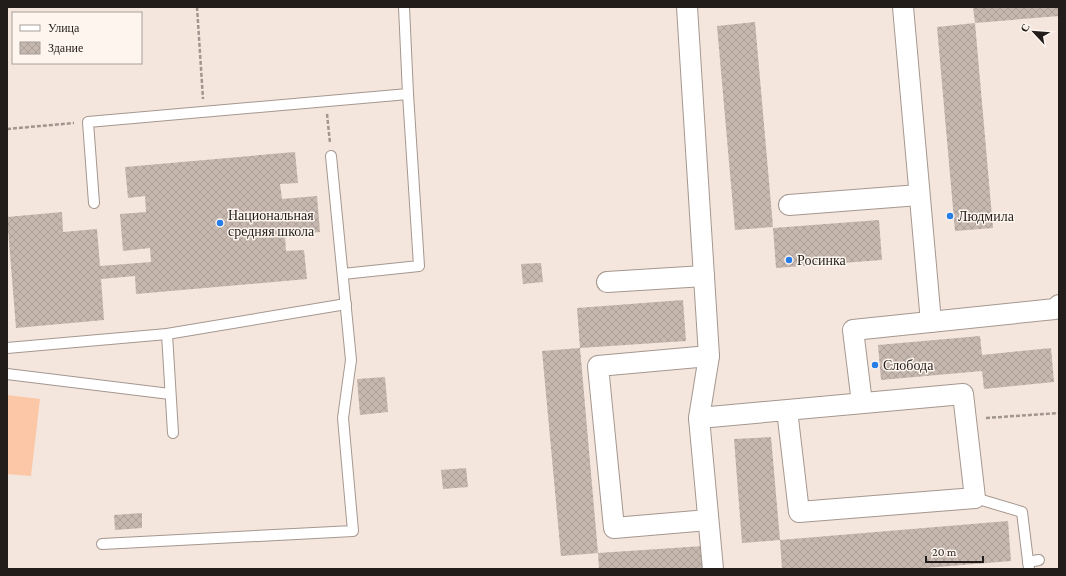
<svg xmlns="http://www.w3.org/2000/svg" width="1066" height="576" font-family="'Crimson Pro',serif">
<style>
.grass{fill:#fbc7a6}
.building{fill:url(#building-cross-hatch)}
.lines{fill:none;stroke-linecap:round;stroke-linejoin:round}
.service-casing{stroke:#a5978f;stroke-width:12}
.minor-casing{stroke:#a5978f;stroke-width:22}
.path{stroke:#a1968f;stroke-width:2.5;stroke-dasharray:4 2;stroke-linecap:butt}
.service{stroke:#fff;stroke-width:10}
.minor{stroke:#fff;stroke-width:20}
.poi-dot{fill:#257de7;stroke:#fef5ef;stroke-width:1.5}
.labels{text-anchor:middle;stroke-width:3;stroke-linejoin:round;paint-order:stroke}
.poi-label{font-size:14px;fill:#221d1a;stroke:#fef5ef;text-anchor:start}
</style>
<defs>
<pattern id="building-cross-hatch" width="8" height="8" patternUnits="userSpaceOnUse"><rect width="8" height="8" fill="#c6b8af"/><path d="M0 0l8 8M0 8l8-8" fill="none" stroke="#aa9e96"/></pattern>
</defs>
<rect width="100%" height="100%" fill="#f5e6dd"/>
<!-- grass -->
<path class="grass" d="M7 395 40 399 31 476 7 474Z"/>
<!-- building -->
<g class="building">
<path d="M973 7H1059V16L975 23Z"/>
<path d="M755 22 773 227 735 230 717 26Z"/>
<path d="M975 23 993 228 955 231 937 27Z"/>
<path d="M295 152 298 183 280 184 282 199 317 196 320 232 285 235 286 251 304 250 307 279 136 294 135 276 101 279 104 320 16 328 7 217 62 212 63 232 97 229 100 266 151 262 150 248 123 251 120 214 146 212 145 196 128 198 125 167Z"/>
<path d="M879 220 882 260 776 268 773 228Z"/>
<path d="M541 263 543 282 523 284 521 264Z"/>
<path d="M683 300 686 341 580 348 598 553 561 556 542 351 580 348 577 308Z"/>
<path d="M980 336 982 355 1051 348 1054 382 984 389 982 371 881 380 878 345Z"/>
<path d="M385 377 388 412 360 415 357 379Z"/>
<path d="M771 437 780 540 742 543 734 439Z"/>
<path d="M466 468 468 487 443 489 441 470Z"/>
<path d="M142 513V528L115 530 114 515Z"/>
<path d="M1008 521 1011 561 914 569H782L780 540Z"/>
<path d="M703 546 705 569H599L598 553Z"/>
</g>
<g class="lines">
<!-- service casing -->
<g class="service-casing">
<g id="service">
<path d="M94 203 88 122 408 94"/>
<path d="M343 274 419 266 408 94 404 7"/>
<path d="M167 334 173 433"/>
<path d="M7 348 167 334 346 304"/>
<path d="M7 374 170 394"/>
<path d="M975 498 1022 512 1029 569"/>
<path d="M102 544 353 531 343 418 351 360 331 156"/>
<path d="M1028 562 1039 560"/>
</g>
</g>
<!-- minor casing -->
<g class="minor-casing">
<g id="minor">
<path d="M687 7 709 356 699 418 713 569"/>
<path d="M903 7 931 322"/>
<path d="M789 205 919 195"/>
<path d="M607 282 704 276"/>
<path d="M862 403 853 330 1055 309 1059 305"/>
<path d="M699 418 963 394 975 498 799 512 787 410"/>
<path d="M708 520 614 528 598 366 709 356"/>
</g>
</g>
<!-- path -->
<g class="path">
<path d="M197 7 203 99"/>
<path d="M327 114 330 143"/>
<path d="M7 129 74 123"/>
<path d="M986 418 1059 413"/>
</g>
<!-- service -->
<use href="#service" class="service"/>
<!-- minor -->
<use href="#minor" class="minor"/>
</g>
<!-- markers -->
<g class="poi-dot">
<circle cx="950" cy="216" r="4"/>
<circle cx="220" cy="223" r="4"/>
<circle cx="789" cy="260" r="4"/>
<circle cx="875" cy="365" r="4"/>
</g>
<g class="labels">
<!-- poi labels -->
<g class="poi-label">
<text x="228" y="220">Национальная<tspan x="228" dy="16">средняя школа</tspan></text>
<text x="958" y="221">Людмила</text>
<text x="797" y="265">Росинка</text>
<text x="883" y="370">Слобода</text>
</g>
</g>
<!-- border -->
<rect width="1066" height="576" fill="none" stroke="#221d1a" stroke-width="16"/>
<!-- legend -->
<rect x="12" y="12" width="130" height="52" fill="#fef5ef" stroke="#a69f9a"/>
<rect x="20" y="25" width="20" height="6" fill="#ffffff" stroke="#a69f9a"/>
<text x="48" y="32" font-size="12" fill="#221d1a">Улица</text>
<rect x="20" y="42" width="20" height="12" fill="url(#building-cross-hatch)" stroke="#a69f9a"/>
<text x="48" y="52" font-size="12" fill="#221d1a">Здание</text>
<!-- north arrow -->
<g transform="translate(1034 32) rotate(296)" stroke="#fef5ef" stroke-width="3" paint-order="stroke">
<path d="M0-3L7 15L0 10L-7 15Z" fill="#221d1a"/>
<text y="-6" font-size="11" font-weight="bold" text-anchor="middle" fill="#221d1a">С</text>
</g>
<!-- scale -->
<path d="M926 556v6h57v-6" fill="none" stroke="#221d1a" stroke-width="2"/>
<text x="932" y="556" font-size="12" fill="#221d1a" stroke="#fef5ef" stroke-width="3" paint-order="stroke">20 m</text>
</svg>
